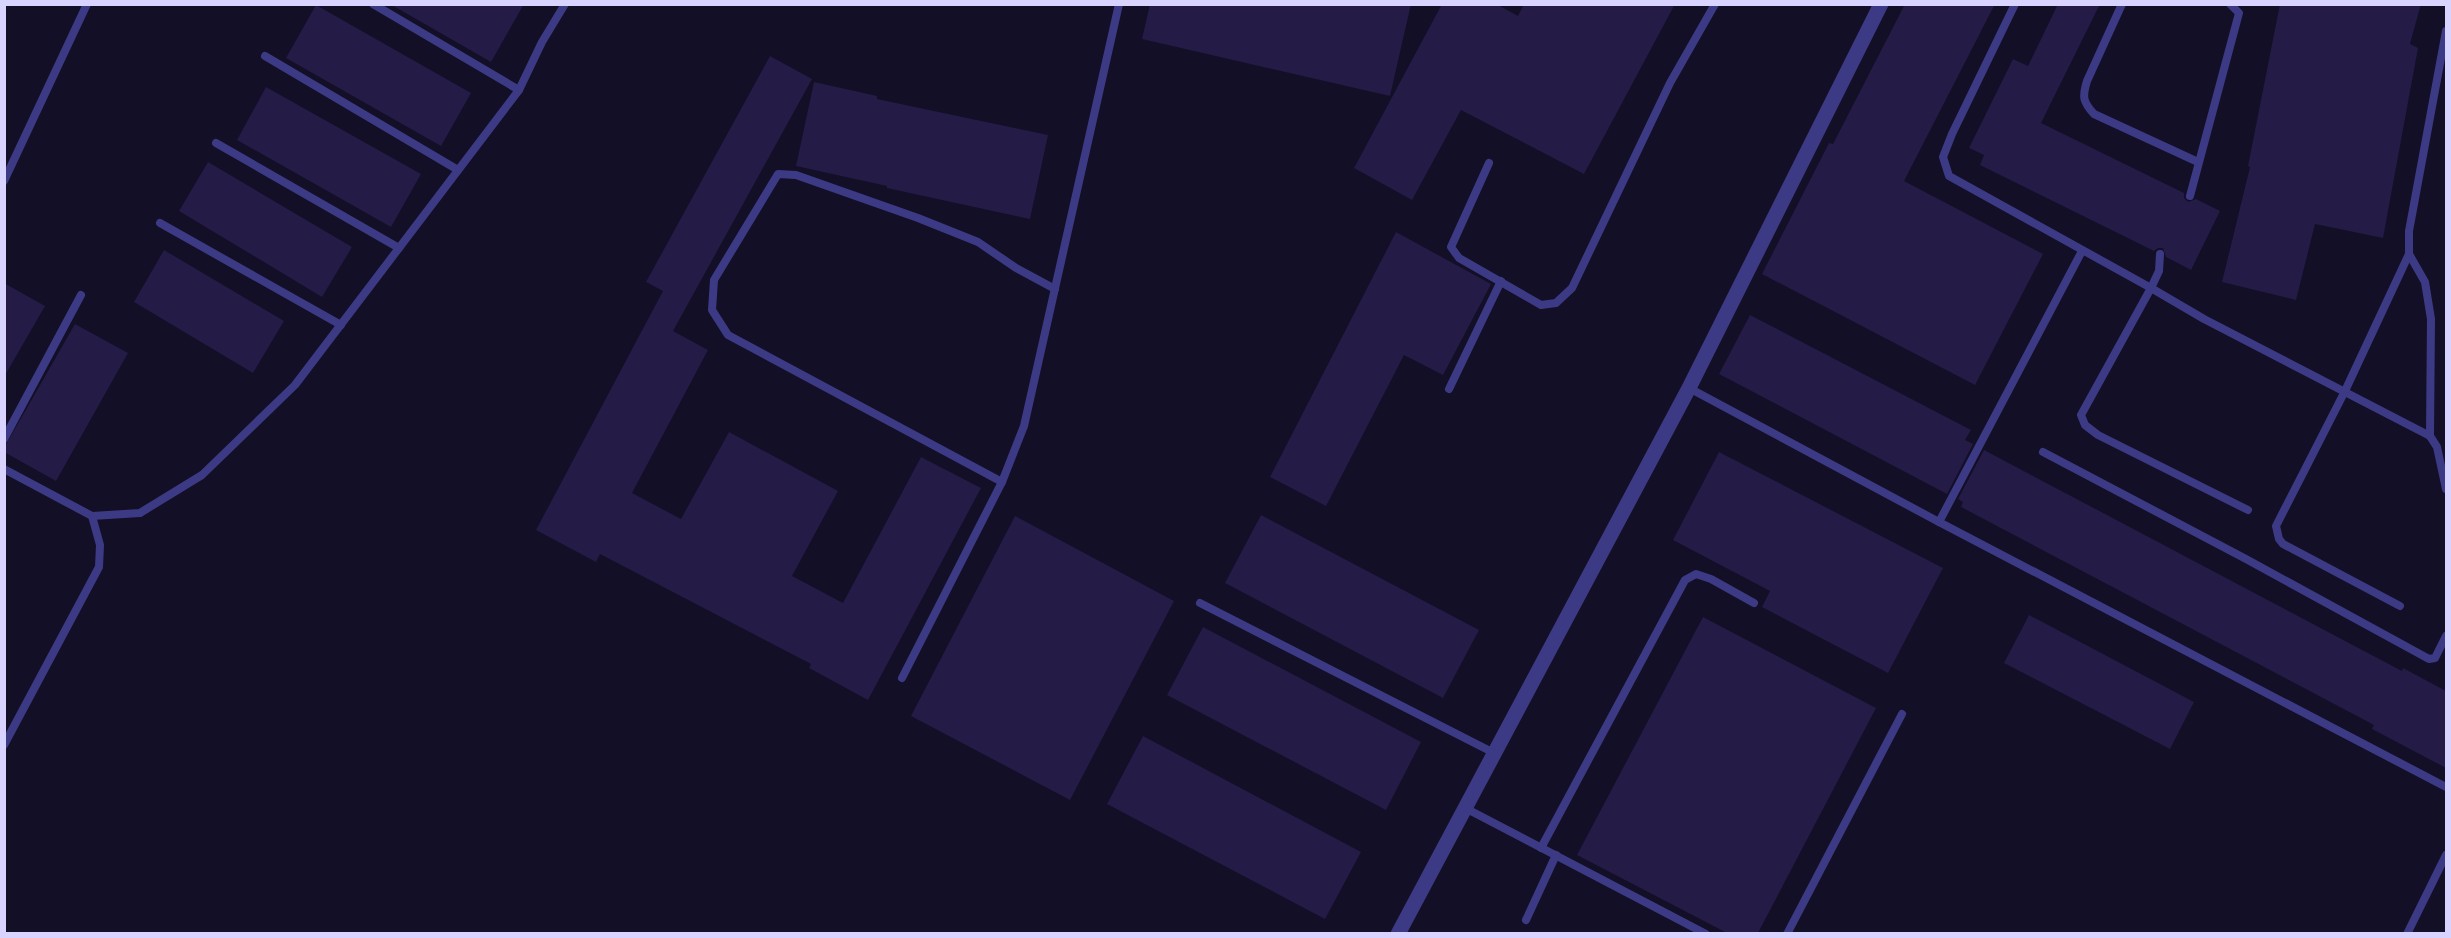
<svg xmlns="http://www.w3.org/2000/svg" width="2451" height="938" font-family="'Work Sans',sans-serif">
<style>
.building{fill:#241b47}
.lines{fill:none;stroke-linecap:round;stroke-linejoin:round}
.service{stroke:#3d3a85;stroke-width:8}
.minor{stroke:#3d3a85;stroke-width:15}
</style>
<rect width="100%" height="100%" fill="#130f26"/>
<!-- building -->
<g class="building">
<path d="M390 4H524L491 62Z"/>
<path d="M1150 4H1411L1390 96 1142 39Z"/>
<path d="M1442 4H1496L1518 16 1524 4H1675L1584 174 1461 110 1412 200 1354 168Z"/>
<path d="M1905 4H1995L1904 181 2043 254 1975 385 1762 274 1829 143 1833 144Z"/>
<path d="M2058 4H2100L2041 123 2184 193V198L2188 202 2196 199 2220 211 2191 270 2166 257 2163 248H2158L2154 251 1980 165 1984 155 1969 148 2013 59 2028 66Z"/>
<path d="M2280 4H2421L2410 44 2418 48 2383 238 2315 224 2296 300 2222 282 2250 167 2248 166Z"/>
<path d="M316 5 471 93 441 146 286 58Z"/>
<path d="M770 56 812 79 673 331 708 350 632 493 681 519 729 432 838 491 792 576 843 603 921 457 981 488 868 700 809 668 811 664 600 554 596 562 536 530 663 291 646 282Z"/>
<path d="M814 82 877 96V99L1048 135 1030 219 887 188V186L796 166Z"/>
<path d="M266 87 421 174 391 227 237 140Z"/>
<path d="M208 162 352 247 322 297 179 211Z"/>
<path d="M1396 232 1491 284 1443 375 1404 355 1326 506 1270 477Z"/>
<path d="M164 250 284 321 253 373 134 302Z"/>
<path d="M4 283 45 306 4 377Z"/>
<path d="M1750 315 1971 430 1965 440 1973 444 1947 494 1719 374Z"/>
<path d="M75 324 128 353 56 481 4 452V448Z"/>
<path d="M1984 450 2402 671 2403 668 2446 691V768L2372 729 2374 725 1961 507 1963 502 1958 499Z"/>
<path d="M1719 452 1943 568 1888 673 1762 607 1770 591 1673 540Z"/>
<path d="M1261 515 1479 630 1443 698 1225 583Z"/>
<path d="M1015 516 1174 601 1070 800 911 716Z"/>
<path d="M2029 615 2194 702 2170 749 2004 663Z"/>
<path d="M1703 617 1876 708 1758 933H1727L1577 855Z"/>
<path d="M1203 627 1421 742 1386 810 1167 695Z"/>
<path d="M1143 736 1361 852 1325 919 1107 804Z"/>
</g>
<g class="lines">
<!-- service -->
<g class="service">
<path d="M373 4 519 90"/>
<path d="M2015 4 1952 134 1943 157 1949 176 2151 288 2159 271 2160 254"/>
<path d="M2122 4 2087 81C2082 97 2083 102 2094 114L2198 162"/>
<path d="M265 56 458 170"/>
<path d="M216 143 399 248"/>
<path d="M1489 163 1451 247 1459 258 1541 305 1556 303 1572 288 1670 83 1715 4"/>
<path d="M4 181 87 4"/>
<path d="M2190 196 2239 13 2230 4"/>
<path d="M160 223 341 325"/>
<path d="M1689 388 1939 522 2446 787"/>
<path d="M1449 389 1501 281"/>
<path d="M2430 436 2431 319 2425 282 2409 254V231L2446 31"/>
<path d="M4 439 81 295"/>
<path d="M2043 452 2246 559 2429 659 2435 658 2446 636"/>
<path d="M4 469 92 516 140 513 202 475 295 385 519 90 542 42 565 4"/>
<path d="M1002 482 728 335 712 310 714 280 778 174 796 175 918 218 978 242 1016 268 1055 289"/>
<path d="M2248 510 2098 435 2085 425 2081 415 2151 288 2204 319 2430 436 2437 447 2446 489"/>
<path d="M1939 522 2082 251"/>
<path d="M1200 603 1496 754"/>
<path d="M2400 606 2283 544 2279 539 2276 526 2345 391 2409 254"/>
<path d="M902 678 1002 482 1024 426 1119 4"/>
<path d="M4 745 99 567 100 545 92 516"/>
<path d="M1467 809 1706 934"/>
<path d="M1541 848 1685 580 1696 574 1711 579 1754 603"/>
<path d="M1526 920 1556 855"/>
<path d="M1787 934 1902 714"/>
<path d="M2407 934 2446 855"/>
</g>
<!-- minor -->
<path class="minor" d="M1398 934 1689 388 1881 4"/>
</g>
<!-- border -->
<rect width="2451" height="938" fill="none" stroke="#d9d4ff" stroke-width="12"/>
</svg>
